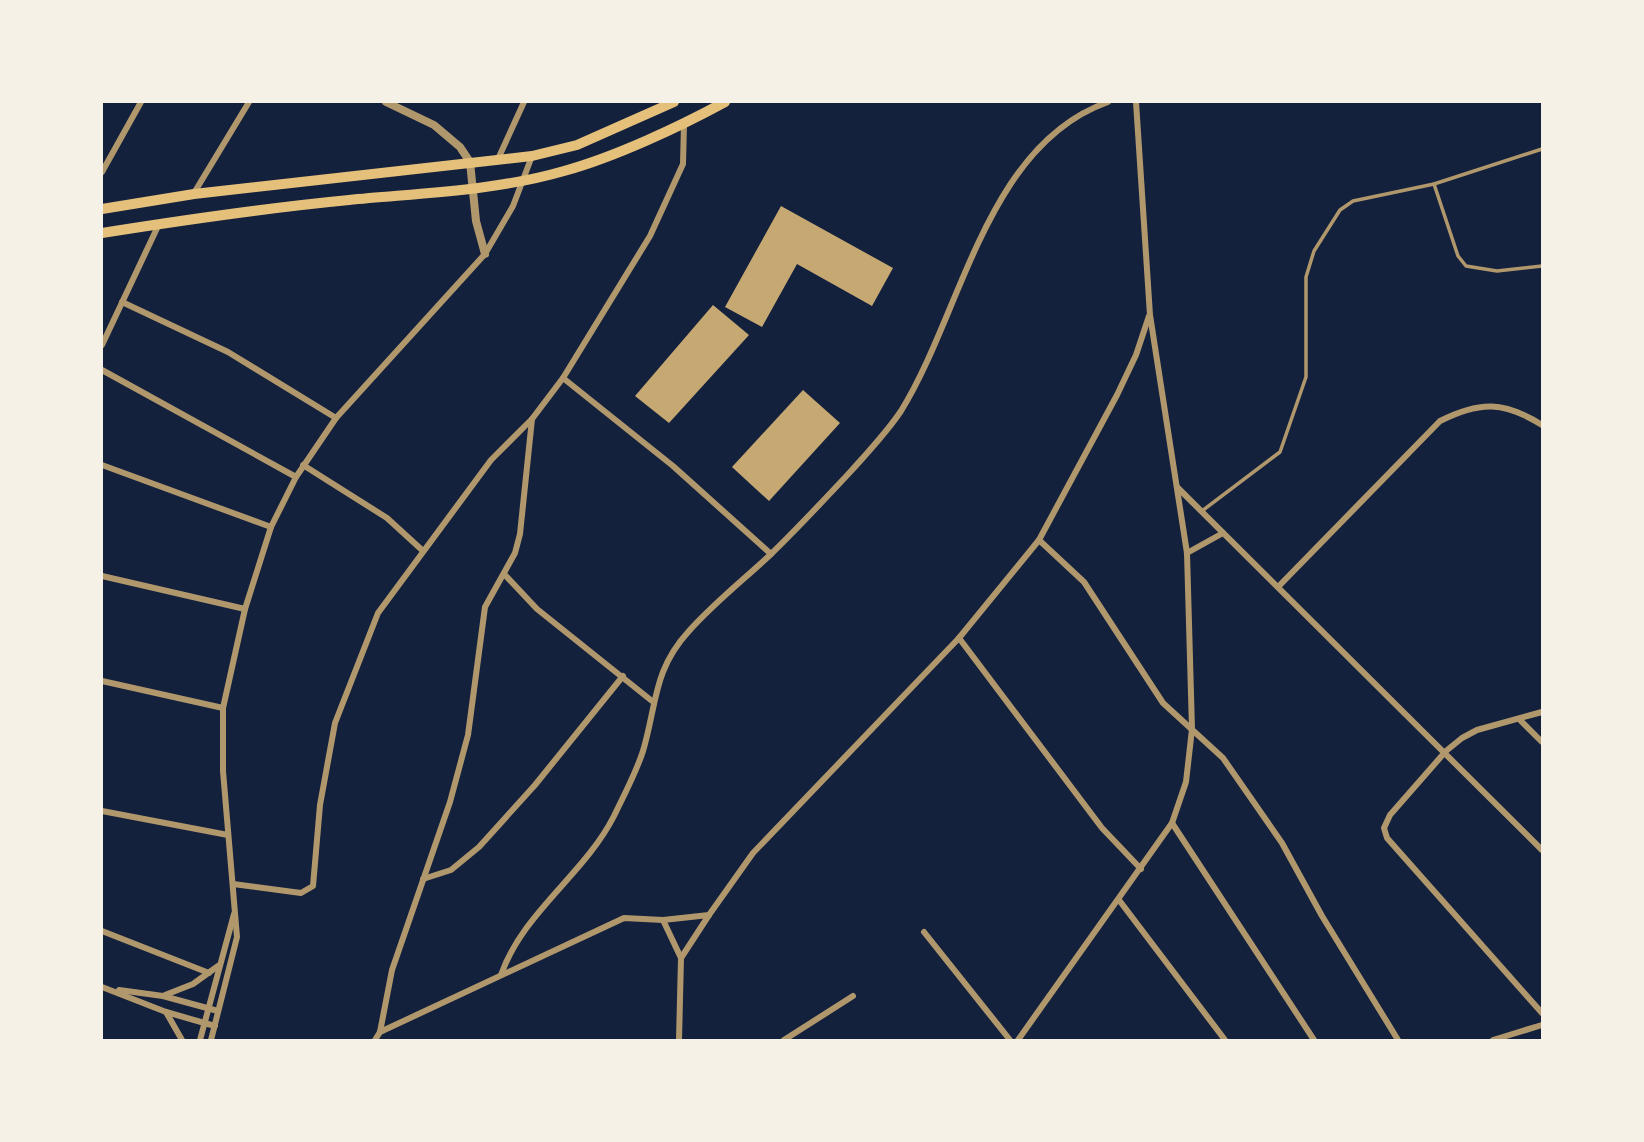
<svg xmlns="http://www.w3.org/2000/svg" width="1644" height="1142" font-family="Lato,sans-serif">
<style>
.building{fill:#c6a872}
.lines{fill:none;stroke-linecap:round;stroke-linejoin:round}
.service{stroke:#b1986c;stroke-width:3.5}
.minor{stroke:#b1986c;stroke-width:6}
.tertiary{stroke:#b1986c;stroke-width:8}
.primary{stroke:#e5c07b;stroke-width:10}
</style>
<rect width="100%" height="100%" fill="#14213d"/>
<!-- building -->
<g class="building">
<path d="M781 206 893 268 872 306 797 264 762 327 725 307Z"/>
<path d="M713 305 749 335 669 423 635 396Z"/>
<path d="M803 390 840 423 769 501 732 467Z"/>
</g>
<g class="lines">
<!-- service -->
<g class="service">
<path d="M1434 184 1458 256 1466 266 1497 271 1542 266"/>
<path d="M1202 511 1280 452 1306 377V277L1314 251 1340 210 1353 201 1434 184 1542 149"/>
</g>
<!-- minor -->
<g class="minor">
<path d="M498 159 524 102"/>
<path d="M102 172 141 102"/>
<path d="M194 193 249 102"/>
<path d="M122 302 228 352 336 418"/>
<path d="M102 345 159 224"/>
<path d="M102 370 296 477"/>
<path d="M563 378 673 466 771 554"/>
<path d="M102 465 271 527"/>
<path d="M303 465 387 518 422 550"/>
<path d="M1177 487 1542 850"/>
<path d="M1039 540 1084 582 1163 703 1223 758 1282 843 1322 916 1398 1040"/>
<path d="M1187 553 1223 533"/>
<path d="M504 574 537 609 652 701"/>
<path d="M102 576 245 609"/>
<path d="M1278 587 1440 421C1480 401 1504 401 1542 425"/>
<path d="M959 638 1102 828 1141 869"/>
<path d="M102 681 223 708"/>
<path d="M1542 712 1477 730 1462 738 1446 751 1390 815 1384 828 1387 838 1542 1013"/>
<path d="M1519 719 1542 742"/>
<path d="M102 811 228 835"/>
<path d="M1172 823 1314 1040"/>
<path d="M423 879 451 870 479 847 535 785 623 676"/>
<path d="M233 884 301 893 313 886 320 805 335 723 378 613 491 460 532 419"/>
<path d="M1119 900 1225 1040"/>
<path d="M663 920 681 958"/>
<path d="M102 931 209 973"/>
<path d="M924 932 1010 1040"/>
<path d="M501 975C523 912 584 875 614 816 624 795 636 773 643 751 657 704 653 670 689 631 713 604 742 581 769 556 798 528 825 499 852 470 869 451 887 432 901 411 962 313 986 145 1108 102"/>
<path d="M102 987 166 1012 215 1026"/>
<path d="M119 990 163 996 218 1011"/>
<path d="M165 995 193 984 218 966"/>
<path d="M166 1012 182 1040"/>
<path d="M380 1032 624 918 663 920 709 915"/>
<path d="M200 1040 234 914"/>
<path d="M211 1040 237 937 223 771V708L245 609 271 527 296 477 336 418 485 254 513 206 532 156"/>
<path d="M375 1040 380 1032 392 970 450 802 468 735 485 607 515 553 520 534 532 419 563 378 650 236 683 164 684 124"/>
<path d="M679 1040 681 958 709 915 753 853 959 638 1039 540 1117 395 1136 355 1149 316"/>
<path d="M784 1040 853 996"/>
<path d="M1018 1040 1172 823 1186 782 1192 729 1187 553 1150 315 1136 102"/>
<path d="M1493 1040 1542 1025"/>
</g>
<!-- tertiary -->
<path class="tertiary" d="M386 102 434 125 460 147 470 162 476 221 485 254"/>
<!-- primary -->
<g class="primary">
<path d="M102 209 194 194 532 156 577 145 674 102"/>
<path d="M102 233C184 220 266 208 349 200 420 193 495 191 564 171 615 157 679 127 725 102"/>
</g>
</g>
<!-- border -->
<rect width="1644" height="1142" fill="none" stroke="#f6f1e7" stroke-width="206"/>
</svg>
